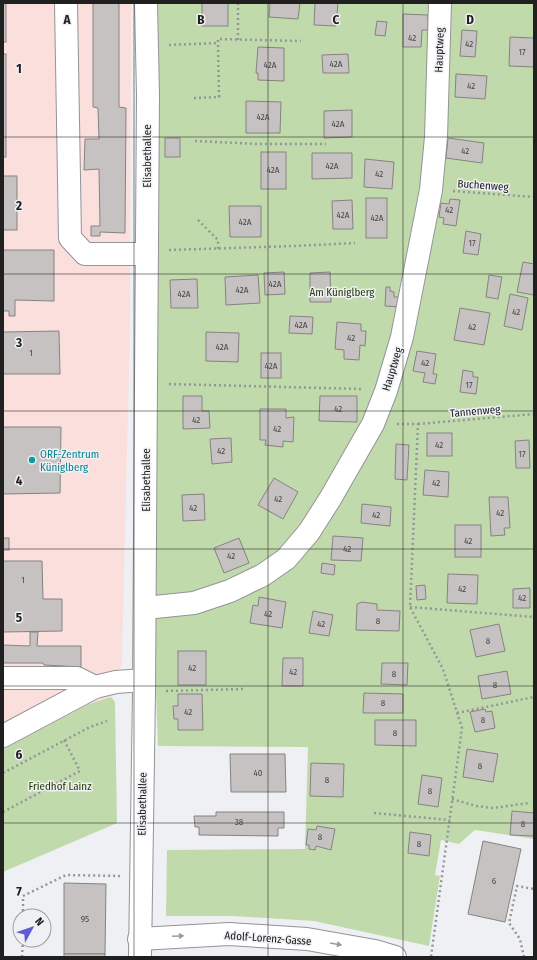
<svg xmlns="http://www.w3.org/2000/svg" width="537" height="960" font-family="'Fira Sans Condensed',sans-serif">
<style>
.commercial{fill:#fadfdd}
.green{fill:#c1daac}
.building{fill:#c5c2c1;stroke:#858381}
.lines{fill:none;stroke-linecap:round;stroke-linejoin:round}
.minor-casing{stroke:#939496;stroke-width:24}
.path{stroke:#959698;stroke-width:2.5;stroke-dasharray:2 3;stroke-linecap:butt}
.minor{stroke:#fff;stroke-width:22}
.oneway{fill:#9b9b9b}
.grid{fill:none;stroke:#202021;stroke-width:1;stroke-opacity:0.55}
.culture-dot{fill:#0f9aa8;stroke:#eff0f3;stroke-width:1.5}
.labels{text-anchor:middle;stroke-width:3;stroke-linejoin:round;paint-order:stroke}
.number-label{font-size:9px;fill:#494849}
.street-label{font-size:11px;fill:#202021;stroke:#eff0f3}
.park-label{font-size:11px;fill:#233b03;stroke:#eff0f3}
.culture-label{font-size:11px;fill:#0d838f;stroke:#eff0f3;text-anchor:start}
.grid-label{font-size:13px;text-anchor:middle;font-weight:bold;fill:#202021;stroke:#eff0f3;stroke-width:3;stroke-linejoin:round;paint-order:stroke}
</style>
<rect width="100%" height="100%" fill="#eff0f3"/>
<!-- commercial -->
<path class="commercial" d="M3 3H131L130 323 122 663 111 697 89 704 3 749Z"/>
<!-- green -->
<g class="green">
<path d="M149 3H534V839L475 830 459 844 441 840 435 875 440 876 429 946 314 921 233 916H166L167 850 305 849 308 747 158 746 152 582Z"/>
<path d="M111 697 115 702 117 823 3 872V749L89 704Z"/>
</g>
<!-- building -->
<g class="building">
<rect x="3" y="3" width="3" height="39"/>
<path d="M93 3H119V107L126 108 125 233 100 232V236H91V226H100L99 169 84 170 85 139H99L98 108 93 107Z"/>
<rect x="202" y="3" width="26" height="23"/>
<path d="M270 3H300L298 19 269 17Z"/>
<path d="M315 3H338L336 26 314 25Z"/>
<path d="M403 14 428 15V30H422L421 47H403Z"/>
<path d="M377 21 387 22 385 36 375 35Z"/>
<path d="M462 30 477 31 475 57 460 56Z"/>
<path d="M510 37 534 38V67L509 66Z"/>
<path d="M258 47 284 48V81L258 80V73H256Z"/>
<rect x="3" y="54" width="3" height="103"/>
<path d="M348 54 349 73H323L322 55Z"/>
<path d="M456 74 487 76 485 99 455 97Z"/>
<path d="M246 101 281 102 280 133H246Z"/>
<path d="M352 110V137L324 138V111Z"/>
<rect x="165" y="138" width="15" height="19"/>
<path d="M448 138 484 143 482 163 446 158Z"/>
<rect x="261" y="152" width="25" height="37"/>
<path d="M312 153H352V178L312 179Z"/>
<path d="M365 159 394 162 392 189 364 187Z"/>
<rect x="3" y="176" width="14" height="54"/>
<rect x="366" y="198" width="21" height="40"/>
<path d="M450 199 460 200 456 226 443 224 444 218 439 217 441 203 449 204Z"/>
<path d="M352 200 353 229H333L332 201Z"/>
<path d="M229 206H261V237H230Z"/>
<path d="M466 231 481 234 478 255 463 253Z"/>
<path d="M3 250H54V301L15 300V316H9V311H3Z"/>
<path d="M523 262 534 264V295L517 292Z"/>
<path d="M284 272 285 294 265 295 264 273Z"/>
<path d="M330 272 331 302H310V273Z"/>
<path d="M258 275 260 303 226 305 225 277Z"/>
<path d="M489 275 502 277 498 299 486 297Z"/>
<path d="M197 279 198 308H171L170 280Z"/>
<path d="M386 287H390V291L394 292V297H401L400 307 385 306Z"/>
<path d="M510 294 528 298 522 330 504 326Z"/>
<path d="M460 308 490 313 484 345 454 340Z"/>
<path d="M290 316 313 317 312 334 289 333Z"/>
<path d="M337 322 361 324V331H366L365 346 360 345 359 360 344 359V350L335 349Z"/>
<path d="M59 331 60 374H3V332Z"/>
<path d="M206 332 239 333 238 362 206 361Z"/>
<path d="M417 351 436 354 433 374H437L435 384 423 382 425 373 413 371Z"/>
<rect x="261" y="353" width="20" height="25"/>
<path d="M463 370 473 372V377H478L476 394 460 392Z"/>
<path d="M183 396H202V411H209L210 428 183 429Z"/>
<path d="M320 396H357V422L319 421Z"/>
<path d="M260 409H286V418L294 417 293 442 283 441V447L265 445 266 440H260Z"/>
<path d="M3 427H61L60 493 3 494Z"/>
<rect x="427" y="433" width="25" height="23"/>
<path d="M231 438 232 462 212 464 210 439Z"/>
<path d="M529 440 530 468H516L515 441Z"/>
<path d="M396 444 409 445 407 480 395 479Z"/>
<path d="M425 470 449 472 448 497 423 495Z"/>
<path d="M274 478 298 492 283 519 258 505Z"/>
<path d="M204 494 205 520 183 521 182 495Z"/>
<path d="M489 497H508L510 528H504L505 535 491 536Z"/>
<path d="M362 504 391 507 390 526 361 523Z"/>
<rect x="455" y="525" width="26" height="32"/>
<path d="M333 536 363 538 361 561 331 560Z"/>
<rect x="3" y="538" width="6" height="12"/>
<path d="M239 538 249 563 224 573 214 548Z"/>
<path d="M3 561H42L43 599H62V631L3 632Z"/>
<path d="M322 563 335 565 334 575 321 573Z"/>
<path d="M448 574 478 575 477 604 447 603Z"/>
<path d="M425 585 426 599 417 600 416 586Z"/>
<path d="M530 588V608H513V589Z"/>
<path d="M259 597 286 602 282 628 250 623 253 605 258 606Z"/>
<path d="M362 602 377 604V610L400 611 399 631 356 630 357 604Z"/>
<path d="M313 611 333 615 329 636 309 633Z"/>
<path d="M499 624 505 651 476 657 470 630Z"/>
<path d="M30 632H38L37 646H81V667L44 665 43 663H3V645L30 646Z"/>
<rect x="178" y="651" width="28" height="34"/>
<path d="M283 658H303V686H282Z"/>
<path d="M382 663H408L407 685 381 684Z"/>
<path d="M507 671 511 694 482 699 478 676Z"/>
<path d="M364 693 403 694V713H363Z"/>
<path d="M178 694H202L203 730H178V719H174L173 706H178Z"/>
<path d="M485 709 486 712 492 711 495 728 475 732 470 712Z"/>
<path d="M375 720H416V746L375 745Z"/>
<path d="M467 749 498 754 493 782 463 777Z"/>
<path d="M230 754H285L286 792H231Z"/>
<path d="M311 763 344 764 343 797 310 796Z"/>
<path d="M422 775 442 778 438 807 418 804Z"/>
<path d="M512 811 534 813V836L510 835Z"/>
<path d="M216 812H284V828H278V836L199 835V827H195L194 816H216Z"/>
<path d="M317 826 335 829 331 850 316 846 315 850 309 849V845H306L308 829 316 830Z"/>
<path d="M410 832 431 835 429 856 408 853Z"/>
<path d="M483 841 521 849 505 922 468 914Z"/>
<path d="M64 883 106 884 105 954H64Z"/>
<rect x="64" y="954" width="41" height="3"/>
</g>
<g class="lines">
<!-- minor casing -->
<g class="minor-casing">
<g id="minor">
<path d="M66 3 70 238 85 254H147"/>
<path d="M145 608 194 603 230 591 263 575 286 559 309 532 330 499 373 424 386 391 402 337 431 190 436 137 440 3"/>
<path d="M3 678H77L95 687"/>
<path d="M3 736 95 687 116 682 144 680"/>
<path d="M139 939 229 934 307 939 375 951 395 957"/>
<path d="M140 957 144 692 146 382 148 95 146 3"/>
</g>
</g>
<!-- path -->
<g class="path">
<path d="M238 40V3"/>
<path d="M169 45 218 43V39L301 41"/>
<path d="M194 98 219 97 218 43"/>
<path d="M195 141 259 144H326"/>
<path d="M453 191 534 197"/>
<path d="M198 220 218 240V249"/>
<path d="M169 250 294 246 355 243"/>
<path d="M169 384 362 389"/>
<path d="M397 424H418L410 607 443 669 462 728 431 957"/>
<path d="M418 424 534 414"/>
<path d="M410 607 534 617"/>
<path d="M166 691 243 689"/>
<path d="M457 713 534 697"/>
<path d="M3 773 90 727 107 721"/>
<path d="M452 799 476 806 493 808 529 803"/>
<path d="M3 812 80 771 64 740"/>
<path d="M374 813 450 820"/>
<path d="M23 916V896L66 875 120 876"/>
<path d="M22 957 23 940"/>
<path d="M524 957 520 939 509 923 517 886 534 889"/>
</g>
<!-- minor -->
<use href="#minor" class="minor"/>
</g>
<!-- one-way arrows -->
<defs><path id="oneway-solid" d="M-6-.8H1V-3.2L6.5 0L1 3.2V.8H-6Z"/></defs>
<g class="oneway">
<use href="#oneway-solid" transform="translate(178 936) rotate(-3)"/>
<use href="#oneway-solid" transform="translate(336 944) rotate(10)"/>
</g>
<!-- grid -->
<path class="grid" d="M134 3V957M268 3V957M403 3V957M3 137H534M3 274H534M3 411H534M3 549H534M3 686H534M3 823H534"/>
<!-- markers -->
<circle class="culture-dot" cx="32" cy="460" r="4"/>
<g class="labels">
<!-- number labels -->
<g class="number-label">
<text x="412" y="41">42</text>
<text x="469" y="47">42</text>
<text x="522" y="55">17</text>
<text x="336" y="67">42A</text>
<text x="270" y="68">42A</text>
<text x="471" y="89">42</text>
<text x="263" y="120">42A</text>
<text x="338" y="127">42A</text>
<text x="465" y="154">42</text>
<text x="332" y="169">42A</text>
<text x="273" y="173">42A</text>
<text x="379" y="177">42</text>
<text x="449" y="213">42</text>
<text x="343" y="218">42A</text>
<text x="377" y="221">42A</text>
<text x="245" y="225">42A</text>
<text x="472" y="246">17</text>
<text x="275" y="287">42A</text>
<text x="242" y="293">42A</text>
<text x="184" y="297">42A</text>
<text x="516" y="315">42</text>
<text x="301" y="328">42A</text>
<text x="472" y="330">42</text>
<text x="351" y="341">42</text>
<text x="222" y="350">42A</text>
<text x="31" y="356">1</text>
<text x="425" y="366">42</text>
<text x="271" y="369">42A</text>
<text x="469" y="388">17</text>
<text x="338" y="412">42</text>
<text x="196" y="423">42</text>
<text x="277" y="432">42</text>
<text x="439" y="448">42</text>
<text x="221" y="454">42</text>
<text x="522" y="457">17</text>
<text x="436" y="486">42</text>
<text x="278" y="502">42</text>
<text x="193" y="511">42</text>
<text x="500" y="516">42</text>
<text x="376" y="518">42</text>
<text x="468" y="544">42</text>
<text x="347" y="552">42</text>
<text x="231" y="559">42</text>
<text x="23" y="583">1</text>
<text x="462" y="592">42</text>
<text x="522" y="601">42</text>
<text x="268" y="617">42</text>
<text x="378" y="624">8</text>
<text x="321" y="627">42</text>
<text x="488" y="644">8</text>
<text x="192" y="671">42</text>
<text x="293" y="675">42</text>
<text x="394" y="677">8</text>
<text x="495" y="688">8</text>
<text x="383" y="706">8</text>
<text x="188" y="715">42</text>
<text x="483" y="723">8</text>
<text x="395" y="736">8</text>
<text x="480" y="769">8</text>
<text x="258" y="776">40</text>
<text x="327" y="783">8</text>
<text x="430" y="794">8</text>
<text x="239" y="825">38</text>
<text x="523" y="827">8</text>
<text x="320" y="840">8</text>
<text x="419" y="847">8</text>
<text x="494" y="884">6</text>
<text x="85" y="922">95</text>
</g>
<!-- street labels -->
<g class="street-label">
<text transform="translate(439 50) rotate(-88)" y="4">Hauptweg</text>
<text transform="translate(147 156) rotate(-90)" y="4">Elisabethallee</text>
<text transform="translate(483 185) rotate(4)" y="4">Buchenweg</text>
<text transform="translate(392 369) rotate(-73)" y="4">Hauptweg</text>
<text transform="translate(475 411) rotate(-5)" y="4">Tannenweg</text>
<text transform="translate(146 480) rotate(-90)" y="4">Elisabethallee</text>
<text transform="translate(142 804) rotate(-89)" y="4">Elisabethallee</text>
<text transform="translate(268 938) rotate(4)" y="4">Adolf-Lorenz-Gasse</text>
</g>
<!-- park labels -->
<g class="park-label">
<text x="342" y="296">Am Küniglberg</text>
<text x="60" y="790">Friedhof Lainz</text>
</g>
<!-- culture labels -->
<g class="culture-label">
<text x="40" y="458">ORF-Zentrum<tspan x="40" dy="13">Küniglberg</tspan></text>
</g>
</g>
<g class="grid-label">
<text x="67" y="24">A</text>
<text x="201" y="24">B</text>
<text x="336" y="24">C</text>
<text x="470" y="24">D</text>
<text x="19" y="73">1</text>
<text x="19" y="210">2</text>
<text x="19" y="347">3</text>
<text x="19" y="485">4</text>
<text x="19" y="622">5</text>
<text x="19" y="759">6</text>
<text x="19" y="896">7</text>
</g>
<!-- border -->
<rect width="537" height="960" fill="none" stroke="#202021" stroke-width="8"/>
<!-- north arrow -->
<g transform="translate(32 928) rotate(50)"><circle r="19" fill="#eff0f3" stroke="#9c9d9f"/>
<path d="M0-3L7 15L0 10L-7 15Z" fill="#5e5cd4"/>
<text y="-6" font-size="11" font-weight="bold" text-anchor="middle" fill="#202021">N</text>
</g>
</svg>
